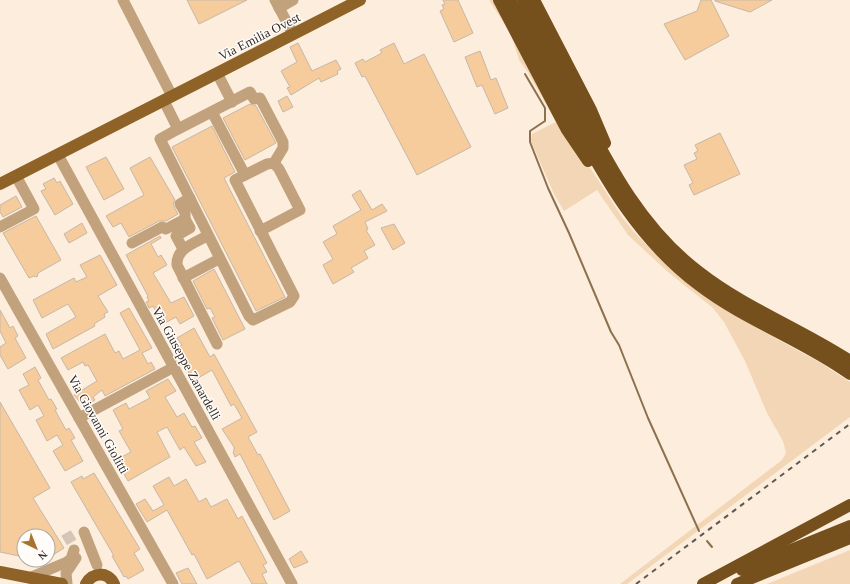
<svg xmlns="http://www.w3.org/2000/svg" width="850" height="584" font-family="Georgia,serif">
<style>
.green{fill:#f2d6b5}
.lines{fill:none;stroke-linecap:round;stroke-linejoin:round}
.stream{stroke:#8d704d;stroke-width:2}
.building{fill:#f6cc9c;stroke:#c6b7a7}
.minor-tunnel{stroke:#d3c6b7;stroke-width:11;stroke-dasharray:11 5.5;stroke-linecap:butt}
.minor{stroke:#c1a27d;stroke-width:11}
.major{stroke:#8f6327;stroke-width:12}
.highway{stroke:#754f1c;stroke-width:12}
.rail{stroke:#5f574e;stroke-width:2;stroke-dasharray:5 5;stroke-linecap:butt}
.labels{text-anchor:middle;stroke-width:3;stroke-linejoin:round;paint-order:stroke}
.street-label{font-size:13px;fill:#302a24;stroke:#fffcf9}
</style>
<rect width="100%" height="100%" fill="#fceddc"/>
<!-- green -->
<g class="green">
<path d="M489 0H494L573 145 591 169 622 217 634 232 665 264 692 287 764 332 819 362 850 382V417L627 584H620L782 460 786 453 783 441 767 413 745 361 724 322 713 308 668 272 628 235 597 190 564 211 554 194 531 141 532 134 556 122 527 71 519 60 511 34Z"/>
<path d="M850 550V584H767Z"/>
</g>
<g class="lines">
<!-- stream -->
<g class="stream">
<path d="M525 74 545 108V121L530 131V142L548 188 569 233 611 332 619 345 648 418 699 531"/>
<path d="M707 541 712 547"/>
</g>
</g>
<!-- building -->
<g class="building">
<path d="M187 0H247L199 24Z"/>
<path d="M443 0H458L473 33 454 42 440 11 444 9 442 5 445 4Z"/>
<path d="M701 0H711L729 36 685 60 664 24 697 11Z"/>
<path d="M715 0H772L750 12 715 1Z"/>
<path d="M298 43 312 71 336 60 341 69 337 71 338 74 321 82 319 78 291 95 287 88 290 87 281 71 297 62 290 47Z"/>
<path d="M394 43 404 64 424 54 471 147 417 175 365 76 362 77 355 63 363 59 365 62 382 53 380 50Z"/>
<path d="M480 51 491 80 496 78 508 108 495 114 482 85 477 87 465 57Z"/>
<path d="M287 96 293 107 283 112 278 101Z"/>
<path d="M250 104 256 106 276 143 245 160 223 118Z"/>
<path d="M212 126 235 172 224 178 285 297 256 311 172 147Z"/>
<path d="M720 133 740 174 694 195 689 185 693 183 684 165 697 159 694 153 698 151 695 145Z"/>
<path d="M106 157 124 189 104 200 86 167Z"/>
<path d="M150 157 175 200 173 205 178 214 166 221H159L129 237 121 223 113 227 106 216 144 195 130 168Z"/>
<path d="M54 178 57 183 60 181 73 204 55 215 41 191 46 189 43 184Z"/>
<path d="M360 190 372 210 382 204 387 211 365 222 368 229 366 230 375 245 364 251 368 258 351 268 354 272 333 284 323 265 333 259 323 242 337 234 333 226 361 210 352 195Z"/>
<path d="M16 196 22 207 3 217 0 212V205Z"/>
<path d="M36 216 61 260 38 273 37 277 34 276 29 278 3 233Z"/>
<path d="M82 223 87 233 69 243 64 234Z"/>
<path d="M394 224 405 243 393 250 381 228Z"/>
<path d="M160 236 161 238 151 244 158 257 161 255 167 265 153 273 171 303 184 297 194 316 180 324 176 317 163 324 153 306 149 308 146 302 149 301 147 297 148 296 126 255Z"/>
<path d="M100 255 117 285 98 296 108 312 104 314 105 317 94 324 95 326 53 349 46 334 76 317 68 304 42 318 33 300 74 278 76 282 87 277 80 265Z"/>
<path d="M214 269 245 329 223 340 212 318 215 317 210 308 207 309 193 281Z"/>
<path d="M129 308 152 348 142 353 148 364 151 362 155 369 105 396 102 390 93 397 95 400 84 407 74 395 97 381 88 365 85 366 83 362 68 370 61 358 105 334 115 353 119 351 123 359 140 350 120 313Z"/>
<path d="M0 310 10 328 13 326 18 336 15 338 26 358 8 369 0 355V347L6 343 0 331Z"/>
<path d="M194 328 210 357 214 354 257 432 248 437 258 455 260 454 290 511 274 520 240 454 235 457 233 452 234 451V447L222 429 242 418 234 404 231 406 212 370 193 381 181 358 183 357 178 347 182 345 177 338Z"/>
<path d="M35 367 41 378 38 380 49 400 51 399 57 409 55 410 66 430 69 428 75 438 71 440 83 461 65 471 53 451 63 445 57 435 47 441 36 420 44 416 38 405 30 410 19 390 29 385 23 374Z"/>
<path d="M168 379 176 391 165 397 177 417 184 413 192 427 195 426 202 438 194 442 206 462 196 466 184 447 180 450 167 427 157 432 170 457 128 481 116 460 131 452 119 431 123 429 113 410 126 403 129 409 150 398 146 391Z"/>
<path d="M0 402 50 488 33 498 64 548 48 558V536H24V557L0 552Z"/>
<path d="M94 473 140 549 134 553 144 570 128 579 126 576 124 577 119 568 112 556H114L71 482 82 476 83 479Z"/>
<path d="M169 477 174 486 186 479 199 502 206 498 211 507 227 499 238 519 242 516 267 563 263 565 267 572 262 574 267 584H252L239 561 207 579 194 554 192 555 167 510 147 522 136 504 145 499 153 511 164 505 153 486Z"/>
<path d="M301 551 308 562 294 568 289 559Z"/>
<path d="M188 568 197 584H182L176 573Z"/>
</g>
<g class="lines">
<!-- minor-tunnel -->
<path class="minor-tunnel" d="M66 533 72 543"/>
<!-- minor -->
<g class="minor">
<path d="M123 0 172 96"/>
<path d="M275 0 293 34"/>
<path d="M279 8 293 0"/>
<path d="M217 73 232 102"/>
<path d="M164 101 178 129 250 92 254 99 260 98 283 142V148L274 163"/>
<path d="M212 112 245 175"/>
<path d="M178 129 160 139 249 316 253 320 290 302 294 296 235 180 267 164 274 163 279 169 300 210 260 231"/>
<path d="M58 155 292 584"/>
<path d="M185 219V212L180 204 190 198"/>
<path d="M0 227 34 209 16 176"/>
<path d="M207 236C195 243 176 248 177 265L217 344"/>
<path d="M132 243 162 227 166 229 185 219 190 228 176 236 183 249"/>
<path d="M0 278 173 584"/>
<path d="M183 278 219 259"/>
<path d="M79 418 174 367"/>
<path d="M84 532 97 565"/>
<path d="M29 578 67 562 71 559 74 550"/>
<path d="M67 584 66 573 76 558"/>
</g>
<!-- major -->
<g class="major">
<path d="M0 184 360 0"/>
<path d="M0 572 62 584"/>
<path d="M86 584C92 572 108 571 114 584"/>
</g>
<!-- highway -->
<g class="highway">
<path d="M499 0 567 130 588 161"/>
<path d="M510 0C530 38 550 77 571 115 605 180 640 241 699 285 746 321 803 340 850 374"/>
<path d="M523 0C541 36 560 72 579 107 610 168 643 230 699 272 745 308 801 329 850 361"/>
<path d="M534 0 591 110 605 143"/>
<path d="M742 570 850 526"/>
<path d="M703 584 850 505"/>
<path d="M737 584 850 538"/>
</g>
<!-- rail -->
<path class="rail" d="M636 584 850 424"/>
</g>
<g class="labels">
<!-- street labels -->
<g class="street-label">
<text transform="translate(259 36) rotate(-27)" y="5">Via Emilia Ovest</text>
<text transform="translate(187 363) rotate(61)" y="5">Via Giuseppe Zanardelli</text>
<text transform="translate(99 424) rotate(61)" y="5">Via Giovanni Giolitti</text>
</g>
</g>
<!-- north arrow -->
<g transform="translate(36 548) rotate(137)"><circle r="19" fill="#fffcf9" stroke="#aca8a4"/>
<path d="M0-3L7 15L0 10L-7 15Z" fill="#a8742d"/>
<text y="-6" font-size="11" font-weight="bold" text-anchor="middle" fill="#302a24">N</text>
</g>
</svg>
